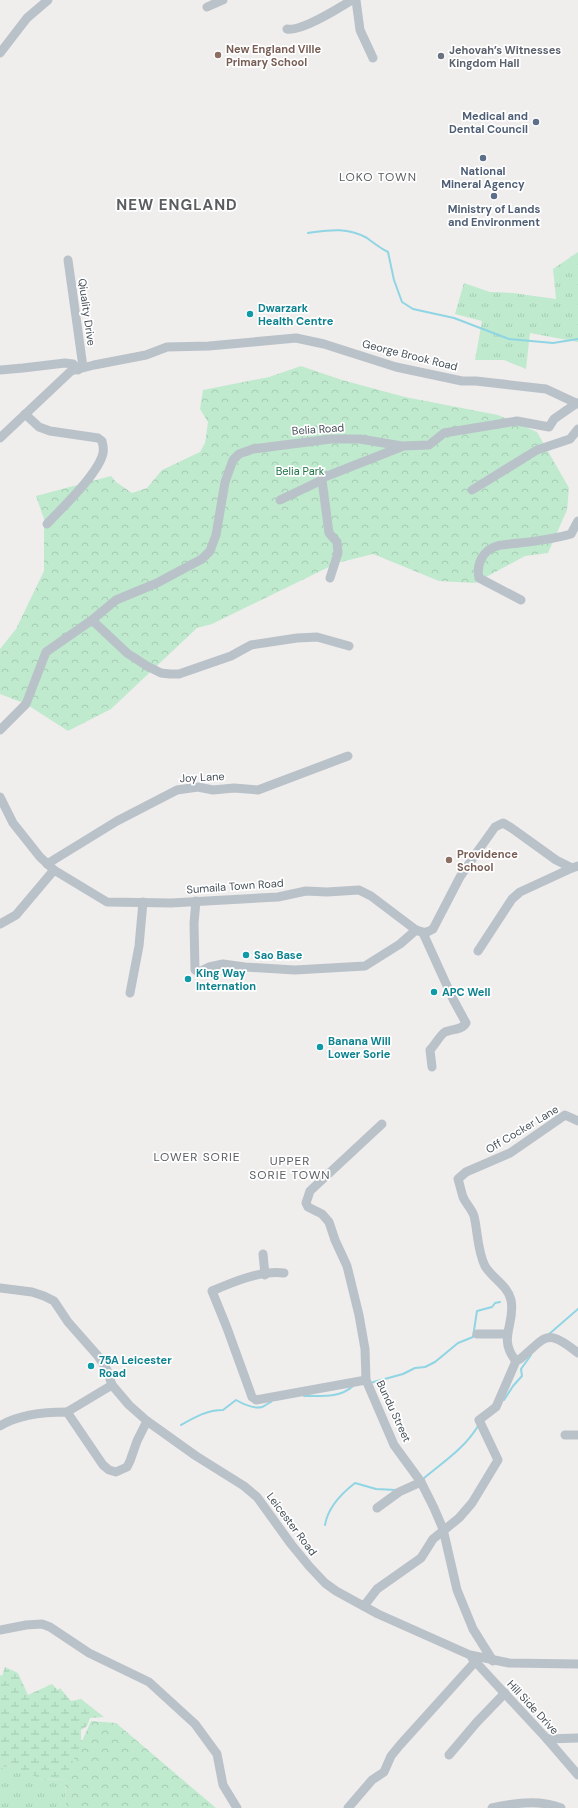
<svg xmlns="http://www.w3.org/2000/svg" width="578" height="1808" font-family="'DM Sans',sans-serif">
<style>
.grass{fill:url(#grass-tufts)}
.wetland{fill:url(#wetland-marsh)}
.park{fill:url(#park-crowns)}
.lines{fill:none;stroke-linecap:round;stroke-linejoin:round}
.stream{stroke:#8fd5e3;stroke-width:2}
.minor{stroke:#bac2c9;stroke-width:9}
.education-dot{fill:#8d6e63;stroke:#fff;stroke-width:1.5}
.worship-dot{fill:#6b7280;stroke:#fff;stroke-width:1.5}
.service-dot{fill:#5c6f8a;stroke:#fff;stroke-width:1.5}
.culture-dot{fill:#0f9aa8;stroke:#fff;stroke-width:1.5}
.labels{text-anchor:middle;stroke-width:3.5;stroke-linejoin:round;paint-order:stroke}
.education-label{font-size:11px;font-weight:bold;fill:#785e54;stroke:#fff;text-anchor:start}
.worship-label{font-size:11px;font-weight:bold;fill:#5b616d;stroke:#fff;text-anchor:start}
.service-label{font-size:11px;font-weight:bold;fill:#4e5e75;stroke:#fff}
.culture-label{font-size:11px;font-weight:bold;fill:#0d838f;stroke:#fff;text-anchor:start}
.street-label{font-size:11px;fill:#475159;stroke:#fff}
.park-label{font-size:11px;fill:#1f7346;stroke:#fff}
.neighbourhood-label{font-size:12px;letter-spacing:1px;fill:#5a5e61;stroke:#fff}
.district-label{font-size:15px;font-weight:bold;letter-spacing:1px;fill:#5a5e61;stroke:#fff}
</style>
<defs>
<pattern id="grass-tufts" width="24" height="20" patternUnits="userSpaceOnUse"><rect width="24" height="20" fill="#bfeace"/><path d="M3 7l-1-3M5 7V3M7 7l1-3M15 17l-1-3M17 17v-4M19 17l1-3" fill="none" stroke="#a6cab3"/></pattern>
<pattern id="wetland-marsh" width="20" height="14" patternUnits="userSpaceOnUse"><rect width="20" height="14" fill="#bfeace"/><path d="M1 5h8M5 5V1M11 12h8M15 12V8" fill="none" stroke="#a6cab3"/></pattern>
<pattern id="park-crowns" width="20" height="18" patternUnits="userSpaceOnUse"><rect width="20" height="18" fill="#bfeace"/><path d="M2 6a3 3 0 1 1 6 0M12 15a3 3 0 1 1 6 0" fill="none" stroke="#a6cab3"/></pattern>
</defs>
<rect width="100%" height="100%" fill="#f0eded"/>
<!-- grass -->
<g class="grass">
<path d="M578 252V342L530 333 526 369 504 360H475L482 321 455 314 464 283 490 292 513 293 556 299 553 269Z"/>
<path d="M6 1766 21 1769 43 1780 65 1779 66 1808H0V1771Z"/>
</g>
<!-- wetland -->
<path class="wetland" d="M5 1667 18 1673 28 1695 52 1684 58 1690 60 1688 71 1701 81 1699 104 1717 90 1718 87 1726 81 1730V1740L85 1742 71 1773 65 1779 43 1780 21 1770 6 1766 0 1771V1675L2 1676Z"/>
<!-- park -->
<g class="park">
<path d="M301 366 342 380 405 397 498 415 537 432 569 488 567 510 548 553 525 556 475 583 439 581 373 554 337 563 212 624 197 628 111 709 68 731 26 704 0 694V649L16 629 44 571V519L36 496 111 476 116 482 132 493 147 488 162 470 200 452 205 443 208 422 200 409 203 390 269 377Z"/>
<path d="M91 1721 116 1723 216 1808H66L65 1779Z"/>
</g>
<g class="lines">
<!-- stream -->
<g class="stream">
<path d="M308 233C330 230 347 227 367 238 374 243 380 248 388 252L394 280 402 302 413 309 454 318 509 339 553 343 578 339"/>
<path d="M548 1335 578 1309"/>
<path d="M370 1383 403 1374 415 1368 425 1367 435 1362 458 1343 473 1337 477 1311 492 1307 495 1303 500 1302"/>
<path d="M304 1396C322 1396 340 1398 353 1386"/>
<path d="M504 1400 513 1386 522 1376 521 1369 531 1355"/>
<path d="M181 1425C195 1417 207 1410 223 1410L236 1400C243 1404 254 1409 262 1407 265 1406 268 1403 271 1402"/>
<path d="M423 1479C442 1463 465 1448 478 1426"/>
<path d="M325 1525C328 1507 342 1493 355 1483L376 1489 396 1490"/>
</g>
<!-- minor -->
<g class="minor">
<path d="M356 0 360 30 373 58"/>
<path d="M207 7 223 0"/>
<path d="M287 29C301 32 339 8 352 0"/>
<path d="M0 53 27 18 48 0"/>
<path d="M68 260 83 367"/>
<path d="M0 370 23 368 65 363 73 364 78 370"/>
<path d="M25 414 39 427 50 431 98 438 102 441C103 445 104 448 103 453 99 473 62 508 47 524"/>
<path d="M0 438 71 371 94 365 146 355 167 347 209 346 296 338 324 344 396 367 462 381H476L546 389 578 404"/>
<path d="M322 480 329 533 337 542 338 553 330 578"/>
<path d="M472 490 537 450 570 439 578 429"/>
<path d="M280 500 322 480V478L401 447"/>
<path d="M521 600 479 578C476 564 483 550 497 546 504 544 512 544 519 543 537 541 554 539 571 534L578 521"/>
<path d="M92 620 127 653 147 666 161 673 170 674H179L231 656 251 645 297 638 317 637 349 646"/>
<path d="M0 730 26 704 46 652 92 620 116 600 157 583 183 569 202 559 210 551 216 535 225 482 233 460 239 454 253 449 331 439H360L402 446 429 445 444 433 517 421 549 427 554 419 577 403"/>
<path d="M0 797 13 823 40 857 54 870 107 902 171 903 278 897 306 891 327 892 359 890 371 896 416 930C423 933 427 933 433 929L460 877 475 855 495 827 503 823 510 827 556 860 572 868 578 866"/>
<path d="M47 864 117 821 177 790 198 787 213 790 234 788 258 790 348 756"/>
<path d="M196 901 194 923 195 970 199 972 209 967 223 964 245 967 295 970 365 966 400 944 416 930"/>
<path d="M0 924 16 915 54 870"/>
<path d="M423 933 453 999 466 1023C462 1030 452 1029 445 1032 440 1035 435 1045 430 1050L432 1067"/>
<path d="M478 951 512 899 520 892 572 868"/>
<path d="M130 993 139 946 143 902"/>
<path d="M382 1124 310 1191 306 1203 308 1207 322 1214 329 1222 335 1240 347 1266 359 1315 365 1349 366 1380 394 1445 421 1482 434 1508 443 1529 457 1590 473 1629 493 1661"/>
<path d="M263 1254 265 1275"/>
<path d="M284 1273C261 1270 233 1282 212 1291L227 1328 252 1397 256 1400 366 1380"/>
<path d="M0 1288 32 1292 44 1296 54 1301 68 1322 98 1356 107 1370 112 1385 129 1405 147 1421 196 1456 244 1486 257 1497 291 1544 309 1566 325 1583 336 1591 378 1614 470 1655 509 1663 578 1664"/>
<path d="M477 1334H507"/>
<path d="M516 1361C497 1338 516 1324 511 1300 508 1286 492 1278 485 1266 477 1250 478 1232 474 1216 472 1209 466 1204 463 1197 461 1191 460 1185 458 1179L466 1172 510 1153 565 1115 578 1121"/>
<path d="M67 1412 112 1385"/>
<path d="M0 1426C19 1414 45 1412 67 1412L103 1465 109 1470 116 1472 127 1467 130 1461 137 1441 147 1421"/>
<path d="M565 1435H578"/>
<path d="M377 1508 399 1492 421 1482"/>
<path d="M364 1606 377 1589 421 1558 433 1539 459 1518 472 1503 498 1460 479 1420 496 1407 516 1361 520 1359C546 1338 545 1326 578 1353"/>
<path d="M0 1630 26 1625 42 1624 50 1627 89 1653 149 1682 195 1724 217 1754 223 1785 237 1808"/>
<path d="M472 1658 547 1739 578 1775"/>
<path d="M547 1739 578 1738"/>
<path d="M449 1755 477 1722 505 1693"/>
<path d="M348 1808 372 1780 384 1772 391 1756 400 1745 474 1663"/>
<path d="M492 1808C513 1803 540 1799 561 1808"/>
</g>
</g>
<!-- markers -->
<g class="education-dot">
<circle cx="218" cy="55" r="4"/>
<circle cx="449" cy="860" r="4"/>
</g>
<circle class="worship-dot" cx="441" cy="56" r="4"/>
<g class="service-dot">
<circle cx="536" cy="122" r="4"/>
<circle cx="483" cy="158" r="4"/>
<circle cx="494" cy="196" r="4"/>
</g>
<g class="culture-dot">
<circle cx="250" cy="314" r="4"/>
<circle cx="246" cy="955" r="4"/>
<circle cx="188" cy="979" r="4"/>
<circle cx="434" cy="992" r="4"/>
<circle cx="320" cy="1047" r="4"/>
<circle cx="91" cy="1366" r="4"/>
</g>
<g class="labels">
<!-- education labels -->
<g class="education-label">
<text x="226" y="53">New England Ville<tspan x="226" dy="13">Primary School</tspan></text>
<text x="457" y="858">Providence<tspan x="457" dy="13">School</tspan></text>
</g>
<!-- worship labels -->
<g class="worship-label">
<text x="449" y="54">Jehovah’s Witnesses<tspan x="449" dy="13">Kingdom Hall</tspan></text>
</g>
<!-- service labels -->
<g class="service-label">
<text x="528" y="120" text-anchor="end">Medical and<tspan x="528" dy="13">Dental Council</tspan></text>
<text x="483" y="175">National<tspan x="483" dy="13">Mineral Agency</tspan></text>
<text x="494" y="213">Ministry of Lands<tspan x="494" dy="13">and Environment</tspan></text>
</g>
<!-- culture labels -->
<g class="culture-label">
<text x="258" y="312">Dwarzark<tspan x="258" dy="13">Health Centre</tspan></text>
<text x="254" y="959">Sao Base</text>
<text x="196" y="977">King Way<tspan x="196" dy="13">Internation</tspan></text>
<text x="442" y="996">APC Well</text>
<text x="328" y="1045">Banana Will<tspan x="328" dy="13">Lower Sorie</tspan></text>
<text x="99" y="1364">75A Leicester<tspan x="99" dy="13">Road</tspan></text>
</g>
<!-- street labels -->
<g class="street-label">
<text transform="translate(87 312) rotate(82)" y="4">Qiuality Drive</text>
<text transform="translate(410 355) rotate(14)" y="4">George Brook Road</text>
<text transform="translate(318 429) rotate(-4)" y="4">Belia Road</text>
<text transform="translate(202 777) rotate(-3)" y="4">Joy Lane</text>
<text transform="translate(235 886) rotate(-4)" y="4">Sumaila Town Road</text>
<text transform="translate(522 1129) rotate(-31)" y="4">Off Cocker Lane</text>
<text transform="translate(394 1411) rotate(65)" y="4">Bundu Street</text>
<text transform="translate(292 1524) rotate(53)" y="4">Leicester Road</text>
<text transform="translate(533 1707) rotate(47)" y="4">Hill Side Drive</text>
</g>
<!-- park labels -->
<g class="park-label">
<text x="300" y="475">Belia Park</text>
</g>
<!-- neighbourhood labels -->
<g class="neighbourhood-label">
<text x="378" y="181">LOKO TOWN</text>
<text x="197" y="1161">LOWER SORIE</text>
<text x="290" y="1165">UPPER<tspan x="290" dy="14">SORIE TOWN</tspan></text>
</g>
<!-- district labels -->
<g class="district-label">
<text x="177" y="210">NEW ENGLAND</text>
</g>
</g>
</svg>
